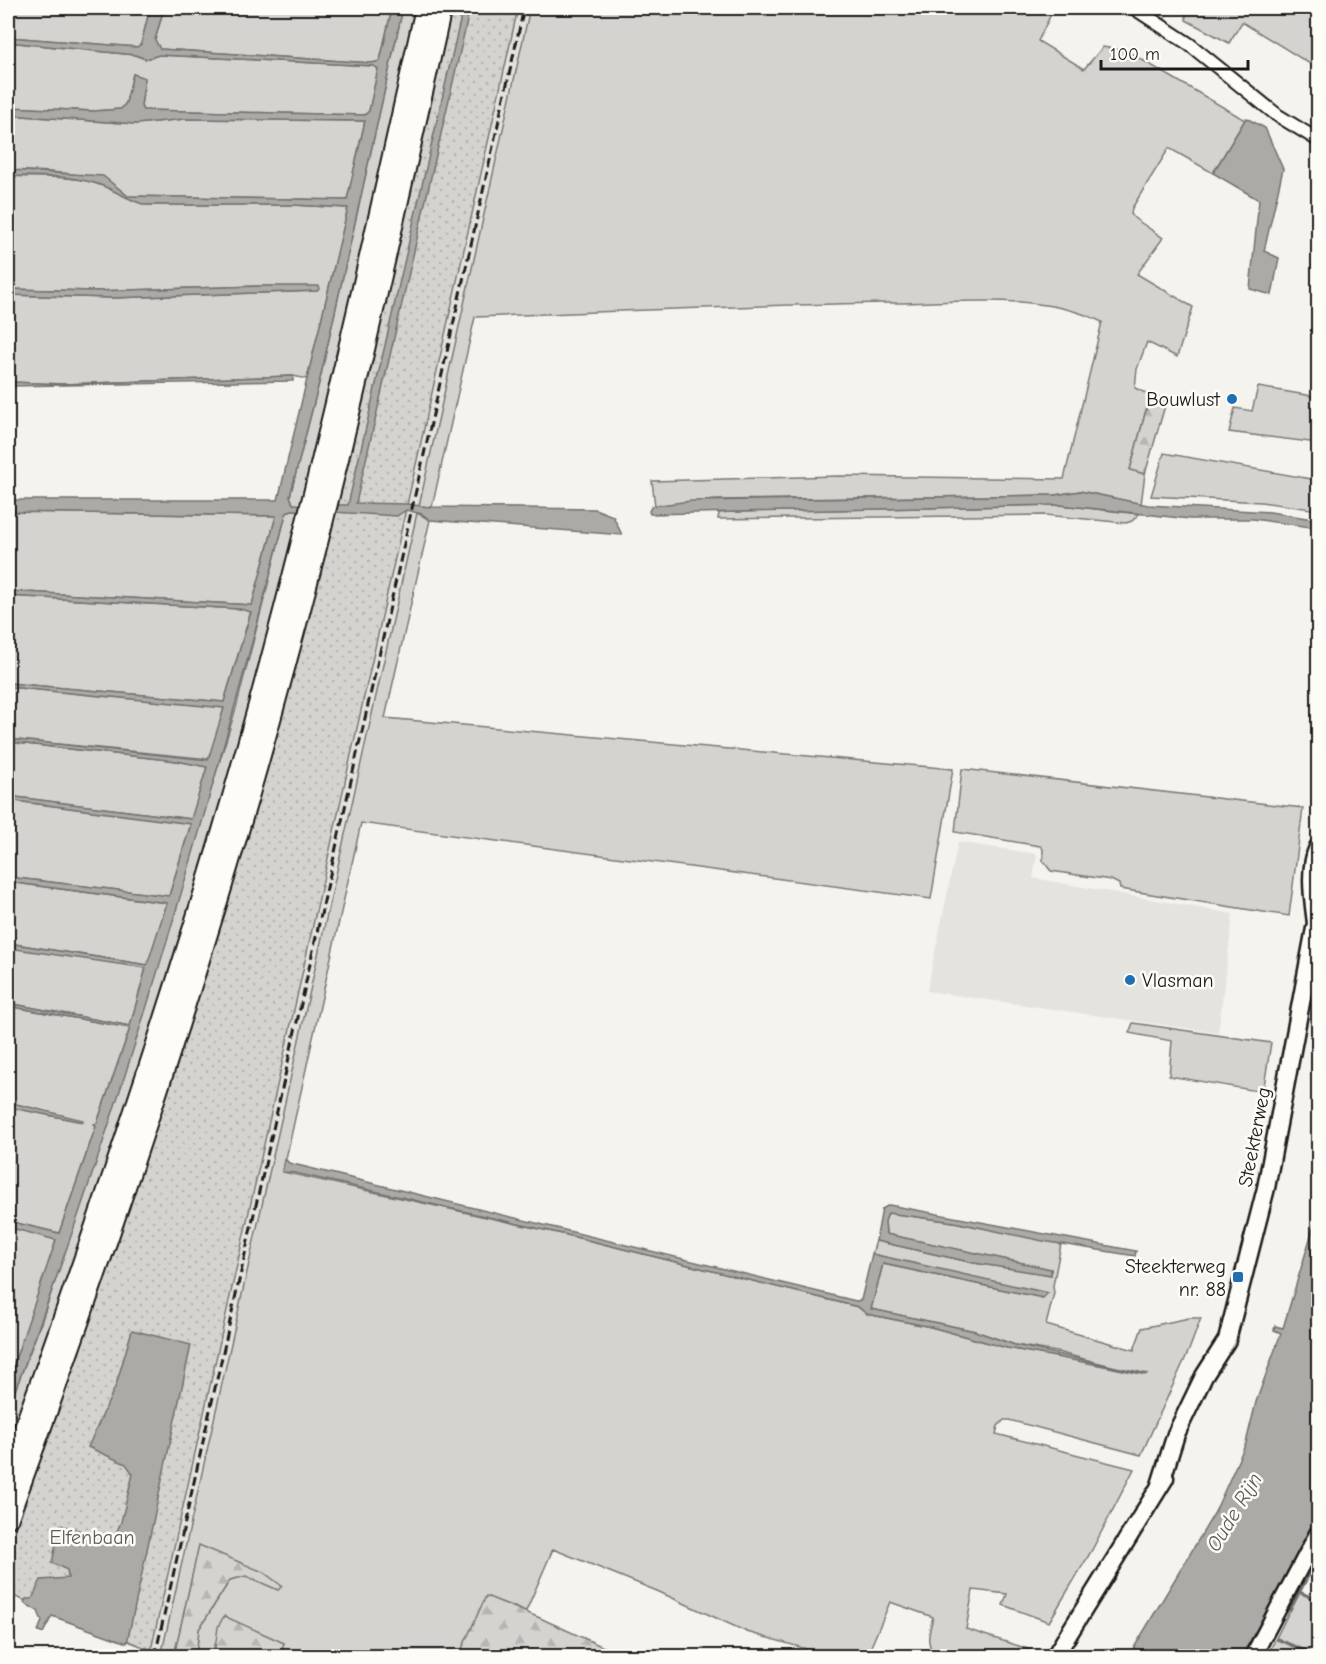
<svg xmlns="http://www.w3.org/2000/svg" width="1326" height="1664" font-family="'Comic Neue',sans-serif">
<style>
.built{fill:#e4e3de}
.green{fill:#d4d3cf;stroke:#787876;stroke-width:1.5}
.forest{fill:url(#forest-firs);stroke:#787876;stroke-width:1.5}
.park{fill:url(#park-dots);stroke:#787876;stroke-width:1.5}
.water{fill:#abaaa6;stroke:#72716f;stroke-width:1.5}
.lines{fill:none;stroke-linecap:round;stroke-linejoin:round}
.stream{stroke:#72716f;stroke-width:3}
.minor-casing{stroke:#1c1c1c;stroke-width:16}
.tertiary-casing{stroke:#1c1c1c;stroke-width:20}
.secondary-casing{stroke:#1c1c1c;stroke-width:21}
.trunk-casing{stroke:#1c1c1c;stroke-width:24}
.minor{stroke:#fdfcf7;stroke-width:12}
.tertiary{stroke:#fdfcf7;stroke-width:15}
.secondary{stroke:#fdfcf7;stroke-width:16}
.trunk{stroke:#fdfcf7;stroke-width:20}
.rail{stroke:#1c1c1c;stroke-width:3;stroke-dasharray:9 4.5;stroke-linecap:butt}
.poi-dot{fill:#1f6fb2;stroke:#fdfcf7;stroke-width:2}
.labels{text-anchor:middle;stroke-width:5;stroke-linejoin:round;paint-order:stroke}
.poi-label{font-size:20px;fill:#1c1c1c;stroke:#fdfcf7;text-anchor:end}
.street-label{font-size:20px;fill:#1c1c1c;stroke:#fdfcf7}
.park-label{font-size:20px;fill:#5c5c5b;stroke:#fdfcf7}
.water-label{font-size:21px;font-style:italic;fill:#5c5c5a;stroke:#fdfcf7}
</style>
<defs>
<pattern id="forest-firs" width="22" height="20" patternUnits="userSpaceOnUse" patternTransform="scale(1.5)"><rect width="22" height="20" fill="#d4d3cf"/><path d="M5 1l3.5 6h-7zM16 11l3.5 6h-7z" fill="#b5b5b1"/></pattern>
<pattern id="park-dots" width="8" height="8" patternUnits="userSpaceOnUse" patternTransform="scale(1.5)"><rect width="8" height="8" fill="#d4d3cf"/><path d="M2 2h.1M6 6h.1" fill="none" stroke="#b5b5b1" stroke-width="1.8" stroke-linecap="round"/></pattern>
</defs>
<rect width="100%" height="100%" fill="#f4f3ee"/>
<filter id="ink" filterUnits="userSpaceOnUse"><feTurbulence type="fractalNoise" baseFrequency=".0167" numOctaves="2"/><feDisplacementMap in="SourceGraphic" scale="12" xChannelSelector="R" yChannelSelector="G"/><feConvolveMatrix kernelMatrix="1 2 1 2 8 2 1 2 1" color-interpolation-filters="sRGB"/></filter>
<g filter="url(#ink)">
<!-- built -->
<g class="built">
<path d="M518 8H530L419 506 407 504Z"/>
<path d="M406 510 417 513 368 735 161 1656H150Z"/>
<path d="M958 842 1037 854 1033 878 1233 914 1218 1033 927 991Z"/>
</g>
<!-- green -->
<g class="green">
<path d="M8 8H150L141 44 137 47 8 37Z"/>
<path d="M164 8H392L380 61 372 63 160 49 155 40Z"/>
<path d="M403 8H417L327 409 301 505 293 504 290 496 320 379Z"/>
<path d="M530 8H1054L1038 41 1084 69 1103 47 1127 51 1245 120 1213 173 1169 148 1132 208 1131 214 1134 218 1163 238 1137 274 1193 307 1177 357 1147 342 1137 369 1135 388 1150 395 1130 470 1145 474 1141 504 1080 491 1055 495 716 500 655 506 652 481 838 476 1064 479 1102 322C1039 291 956 303 887 303 750 305 612 311 475 317L432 507 419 506Z"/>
<path d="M1186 8H1318V69L1242 22 1229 43 1186 20Z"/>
<path d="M8 42 135 55 145 59 159 55 375 66 378 69 369 111 365 115 143 110 141 106 145 78 133 74 126 103 121 109 93 111 8 107Z"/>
<path d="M8 115 136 124 185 119 365 121 347 200 127 196C105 170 41 172 8 170Z"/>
<path d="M8 176C38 178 74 174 103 186 118 192 130 201 146 205H293L348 208 307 379 293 376 64 384 8 382V295L112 298 317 291 319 288 260 286 95 291 8 289Z"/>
<path d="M1258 387 1318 397V443L1229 432 1235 408 1252 411Z"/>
<path d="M1316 450 1318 510 1261 502 1151 496 1164 453 1311 479Z"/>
<path d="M1060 505 1139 514 1132 521 1126 523 1045 515 718 519 719 513 732 512Z"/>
<path d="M291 510H300C255 700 200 887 140 1073 99 1200 52 1326 8 1453V1409L41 1323 107 1127 236 708 286 514Z"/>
<path d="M8 512 276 516 252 605 8 591Z"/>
<path d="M417 513 430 520 385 718 953 769 931 899 361 823 283 1172 567 1235 858 1307 867 1314 931 1327 1007 1348 1040 1352 1146 1375 1057 1352 1015 1345 975 1331 871 1309 883 1264 1043 1298 872 1254 876 1241 974 1263 1051 1274V1269L886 1234 885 1221 888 1213 954 1222 1061 1244 1053 1286 1054 1293 1046 1325 1134 1350 1142 1328 1189 1318H1201L1189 1350 1141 1455 1009 1420H1004L998 1426 996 1434 1134 1469 1092 1550 1049 1622 1003 1605 1007 1594 973 1590 966 1629 1031 1650 1027 1656H938C924 1646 929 1632 933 1617L890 1602 867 1656H831L747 1632 657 1591 553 1549 526 1611 486 1597 461 1651 474 1656H279L284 1643 214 1644V1656H196L199 1629 230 1580 246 1576 259 1581 199 1546 174 1656H161Z"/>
<path d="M8 596 240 609 251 611 224 702 8 683Z"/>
<path d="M8 687 222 707 224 708 210 759 8 739Z"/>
<path d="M8 742 177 761 207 767 192 819 8 796Z"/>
<path d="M962 769 1303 808 1289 916 1120 889 1119 884 1111 880 1051 871 1043 861V849L1040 846 955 832Z"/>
<path d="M8 800 191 823 169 896 8 877Z"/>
<path d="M8 882 167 903 148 965 8 943Z"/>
<path d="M8 946 146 968 130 1026 8 1003Z"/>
<path d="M8 1006 130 1028 59 1233 8 1221V1107L83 1122 8 1102Z"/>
<path d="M1133 1023 1271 1043 1263 1092 1169 1076 1172 1041 1129 1033Z"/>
<path d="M8 1227 57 1240 8 1381Z"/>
<path d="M1299 1592 1318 1600V1656H1267Z"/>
</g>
<!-- forest -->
<g class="forest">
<path d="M1140 8H1169L1163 23Z"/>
<path d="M1150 395 1167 399 1145 474 1130 470Z"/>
<path d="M199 1545 263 1572 282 1586 278 1590 246 1576 230 1580 199 1629 196 1656H174Z"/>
<path d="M486 1596 540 1618 623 1656H474L461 1651Z"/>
<path d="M224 1616 284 1643 279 1656H214L218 1627Z"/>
</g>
<!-- park -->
<path class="park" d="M447 8H518L151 1650 13 1596 8 1610V1528L97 1293 427 119C435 82 439 45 447 8Z"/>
<!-- water -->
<g class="water">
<path d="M150 8H164L155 40 160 49 372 63 380 61 392 8H403L320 379 290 496 293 504 348 505 463 8H470L356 503 407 504 428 507 595 509 613 516 622 535 430 520 422 514 406 510 397 516 300 510H291L286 514C208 816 119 1118 8 1409V1381L56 1240 8 1227V1221L59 1233 96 1126 94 1124 97 1123 130 1028 8 1006V1003L130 1026 146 968 16 949 8 946V943L147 965 167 903 8 882V877L169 896 191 824 8 800V796L191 819 207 767 177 761 8 742V739L208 760 224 708 8 687V683L224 702 251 612 240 609 8 596V591L252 605 276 516 8 512V500H278L348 208 293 205H146C130 201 118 192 103 186 74 174 38 177 8 176V170L103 176 128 196 347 200 365 121 185 119 136 124 8 115V107L93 111 121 109 126 103 133 74 145 78 141 106 143 110 365 115 369 111 378 69 374 66 159 55 146 59 135 55 8 42V37L137 47 141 44Z"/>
<path d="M1246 118 1265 128 1283 169 1264 251 1279 258 1272 295 1250 289 1259 200 1213 173Z"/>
<path d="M260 286H319L320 288 317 291 112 298 8 295V289L95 291Z"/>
<path d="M293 376V381L8 386V382L64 384Z"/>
<path d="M1080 491 1148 505 1270 512 1318 520V528L1253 519H1190L1060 505 650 514 649 511 652 506 691 501 1055 495Z"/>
<path d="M8 1102 83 1120V1122L8 1107Z"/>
<path d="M285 1159 289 1163 856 1301 861 1300 872 1254 1048 1293 1043 1298 883 1264 871 1309 975 1331 1015 1345 1148 1374 1007 1348 931 1327 867 1314 858 1307 567 1235 295 1173 282 1172Z"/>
<path d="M889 1205 1136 1251 1135 1256 1043 1241 954 1222 888 1213 885 1221 886 1234 1051 1269V1275L974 1263 876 1241 882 1209Z"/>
<path d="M1318 1212V1518H1315L1273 1604 1241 1656H1129L1215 1512 1246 1443 1256 1402 1281 1333 1274 1330 1275 1326 1283 1328Z"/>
<path d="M132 1330 191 1345 127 1643 52 1616 43 1633 38 1631 42 1621 38 1611 24 1603 26 1599H32L41 1580 68 1578 67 1570 52 1563 60 1525 113 1540 121 1522 133 1474 126 1464 88 1447 116 1385Z"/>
</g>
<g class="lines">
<!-- stream -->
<g class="stream">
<path d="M1299 1592 1318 1600"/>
<path d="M1290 1610 1317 1559"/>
<path d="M1277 1639 1317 1656"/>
</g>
<!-- minor casing -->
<g class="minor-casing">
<path id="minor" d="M1134 8 1189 44 1277 115 1318 140"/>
</g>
<!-- tertiary casing -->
<g class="tertiary-casing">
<path id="tertiary" d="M1253 1656 1318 1533"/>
</g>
<!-- secondary casing -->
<g class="secondary-casing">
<g id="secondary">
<path d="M1160 1485 1176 1434 1204 1376 1227 1340 1266 1188 1316 923C1313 899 1308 869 1318 847"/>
<path d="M1055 1656 1165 1478"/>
</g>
</g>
<!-- trunk casing -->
<g class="trunk-casing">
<g id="trunk">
<path d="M8 1474C84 1265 157 1055 220 841 302 567 364 287 426 8"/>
<path d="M8 1517C112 1235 208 951 286 661 345 445 392 226 441 8"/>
</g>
</g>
<!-- minor -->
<use href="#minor" class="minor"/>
<!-- tertiary -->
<use href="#tertiary" class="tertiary"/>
<!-- secondary -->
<use href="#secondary" class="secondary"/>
<!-- trunk -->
<use href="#trunk" class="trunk"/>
<!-- rail -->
<path class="rail" d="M155 1656 524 8"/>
</g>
</g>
<!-- markers -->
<g class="poi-dot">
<circle cx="1232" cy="399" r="6"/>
<circle cx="1130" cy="980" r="6"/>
<rect x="1232" y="1271" width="12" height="12" rx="3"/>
</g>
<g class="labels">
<!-- poi labels -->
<g class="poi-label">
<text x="1220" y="406">Bouwlust</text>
<text x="1142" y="987" text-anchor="start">Vlasman</text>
<text x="1226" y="1273">Steekterweg<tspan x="1226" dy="23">nr. 88</tspan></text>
</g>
<!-- street labels -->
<g class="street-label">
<text transform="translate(1254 1137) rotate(-79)" y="7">Steekterweg</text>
</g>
<!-- park labels -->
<g class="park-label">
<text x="92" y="1544">Elfenbaan</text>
</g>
<!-- water labels -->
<g class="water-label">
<text transform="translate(1234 1512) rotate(-59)" y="7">Oude Rijn</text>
</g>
</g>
<!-- margin -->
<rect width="1326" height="1664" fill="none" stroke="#fdfcf7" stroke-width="30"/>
<rect x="15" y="15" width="1296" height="1634" fill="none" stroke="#1c1c1c" stroke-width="2" filter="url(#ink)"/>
<!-- scale -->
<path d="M1101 60v9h147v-9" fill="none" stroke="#1c1c1c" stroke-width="3"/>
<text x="1110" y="60" font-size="18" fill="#1c1c1c" stroke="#fdfcf7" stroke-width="4.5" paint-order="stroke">100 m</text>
</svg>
